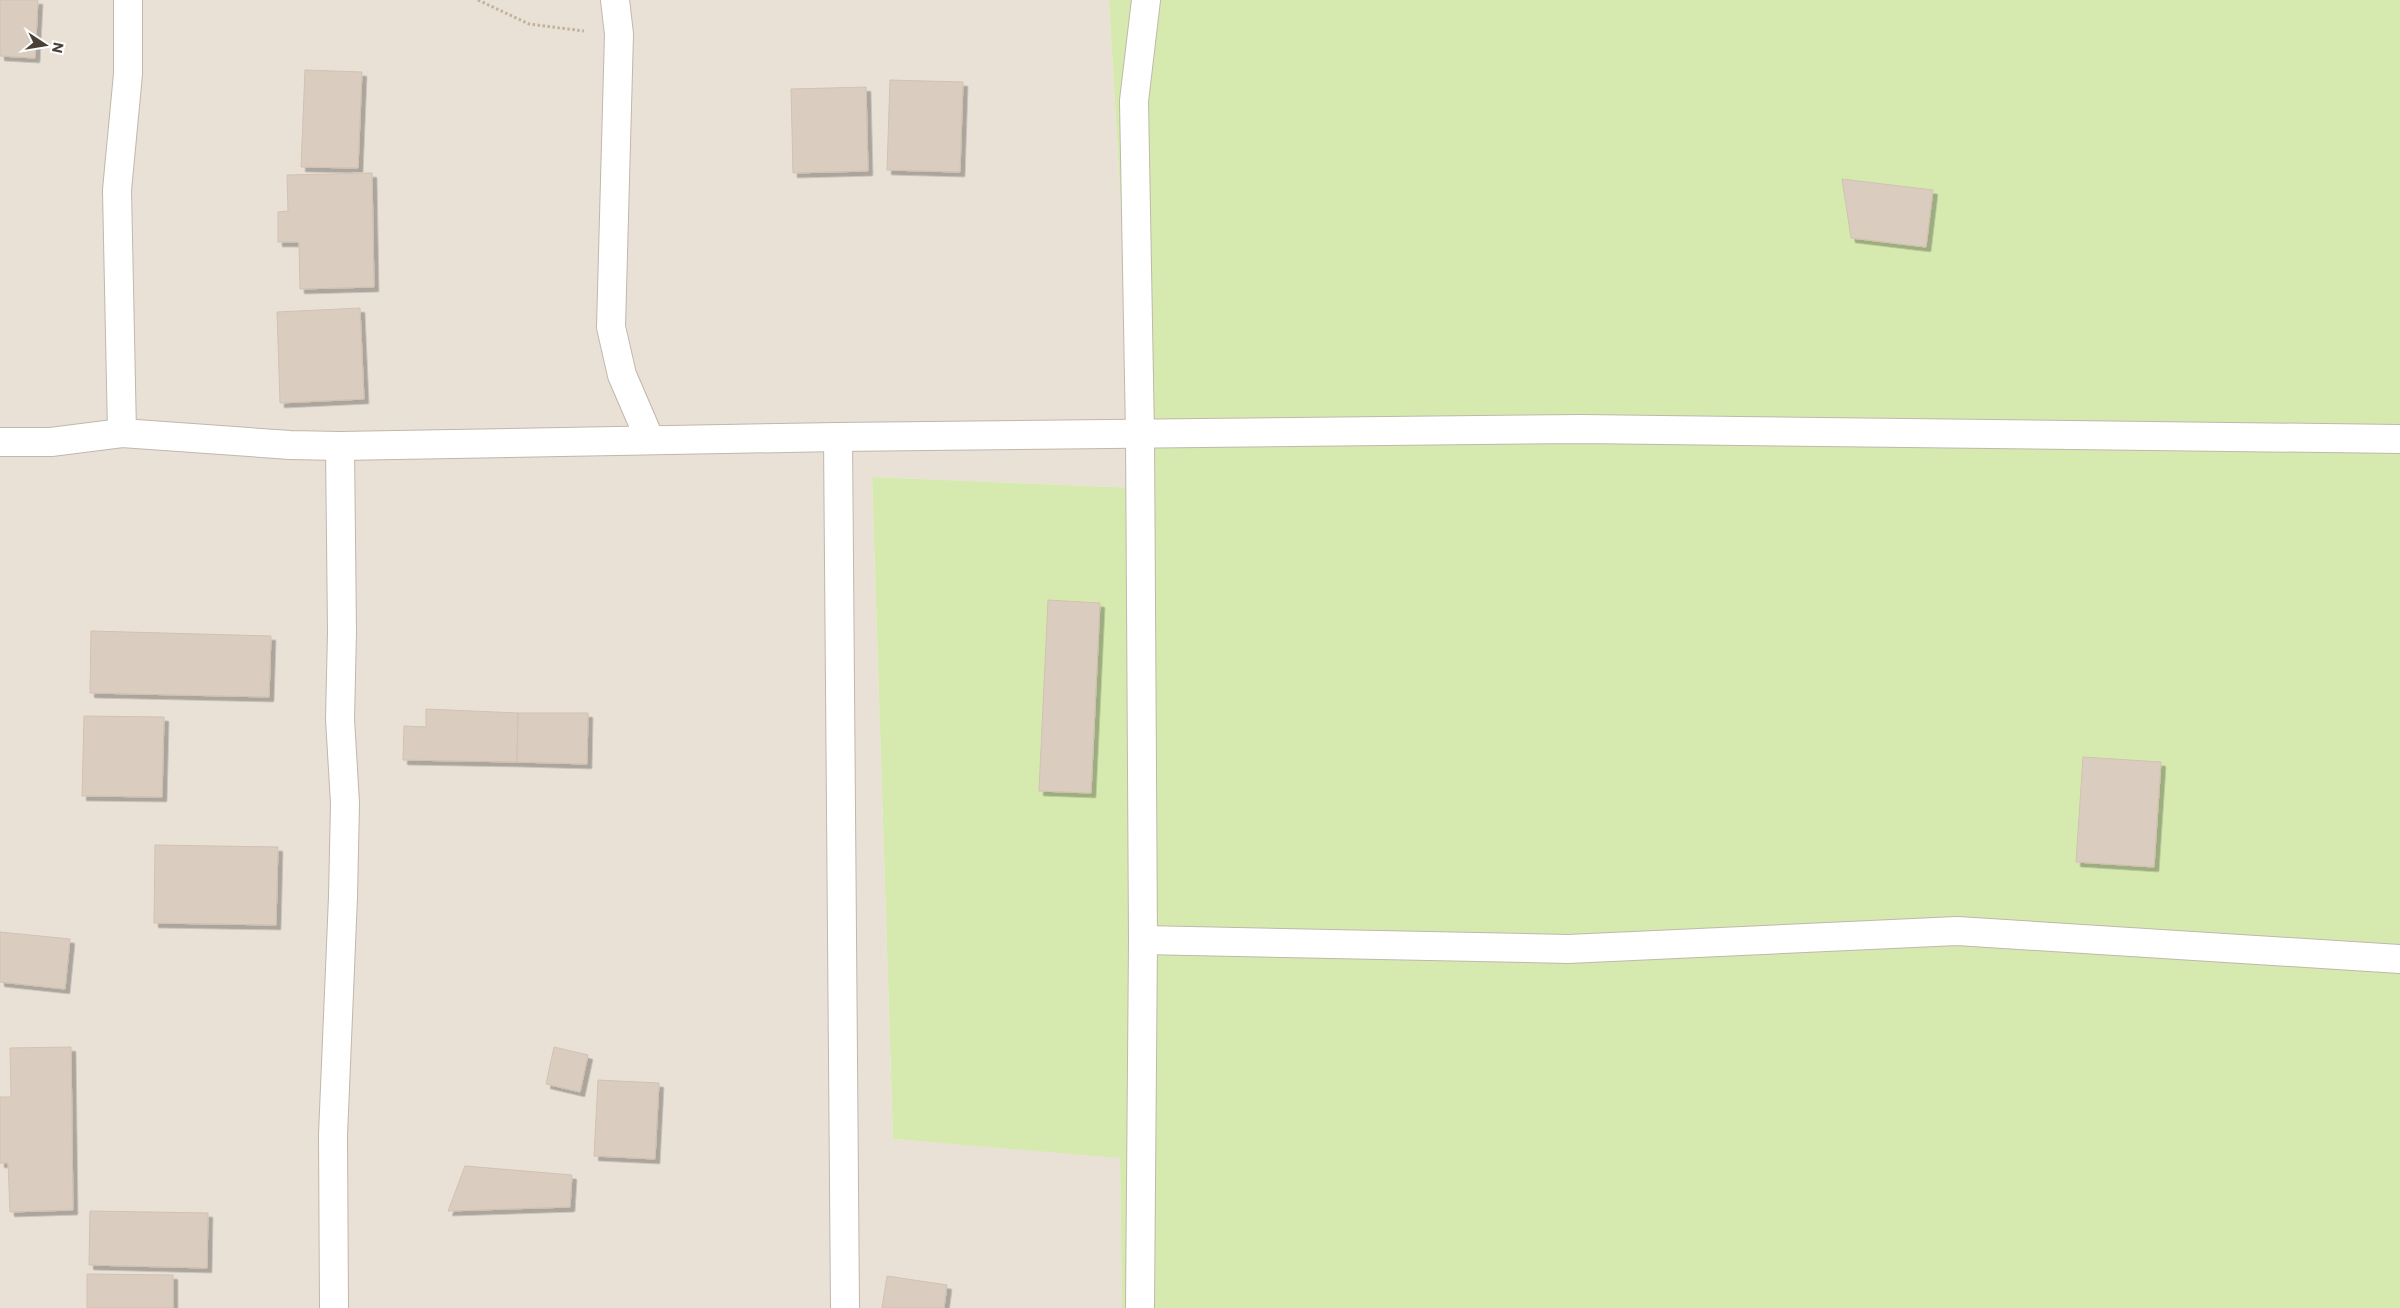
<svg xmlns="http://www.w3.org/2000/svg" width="2400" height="1308" font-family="Commissioner,sans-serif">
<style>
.residential{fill:#e9e1d6}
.green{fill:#d6eab0}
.building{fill:#dacdc0;stroke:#d2c1b0;filter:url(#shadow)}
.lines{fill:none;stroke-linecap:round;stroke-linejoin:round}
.minor-casing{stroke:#c1b7aa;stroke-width:30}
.path{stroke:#c3b19b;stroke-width:3;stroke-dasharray:2.5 2.5;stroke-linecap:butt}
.minor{stroke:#fff;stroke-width:28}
</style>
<defs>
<filter id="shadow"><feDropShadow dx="4.5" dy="4.5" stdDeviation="0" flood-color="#0004"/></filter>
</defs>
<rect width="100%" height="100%" fill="#f5f0e8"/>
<!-- residential -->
<path class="residential" d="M0 0H1109L1137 488 872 477 893 1139 1120 1157 1122 1308H0Z"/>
<!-- green -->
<path class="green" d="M1109 0H2400V1308H1122L1120 1158 893 1139 872 477 1137 488Z"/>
<!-- building -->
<g class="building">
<path d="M0 0H38L35 58 0 56Z"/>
<path d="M305 70 362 72 358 168 301 167Z"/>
<path d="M890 80 963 82 960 172 887 170Z"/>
<path d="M866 87 868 171 793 173 791 89Z"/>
<path d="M372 173 374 287 300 289 299 242H278V212L288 211 287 175Z"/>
<path d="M1842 179 1933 190 1926 247 1851 238Z"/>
<path d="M360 308 364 399 280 403 277 312Z"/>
<path d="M1048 600 1100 603 1091 793 1039 791Z"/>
<path d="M91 631 271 636 269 697 90 693Z"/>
<path d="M426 709 518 713 517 762 403 760 404 726 426 727Z"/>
<path d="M518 713H588L587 764 517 762Z"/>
<path d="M84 716 164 717 162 797 82 796Z"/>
<path d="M2083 757 2161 762 2154 867 2076 862Z"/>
<path d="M155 845 278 847 276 925 154 923Z"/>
<path d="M0 932 70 939 65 989 0 982Z"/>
<path d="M71 1047 73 1210 10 1212 8 1163H0V1097H11L10 1048Z"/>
<path d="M554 1047 588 1055 580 1092 546 1084Z"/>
<path d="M598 1080 659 1083 655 1159 594 1156Z"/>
<path d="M465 1166 572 1175 570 1207 448 1211Z"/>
<path d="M90 1211 208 1213 207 1268 89 1265Z"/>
<path d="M87 1274 173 1275V1308H87Z"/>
<path d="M887 1276 947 1285 944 1308H882Z"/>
</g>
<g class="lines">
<!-- minor casing -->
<g class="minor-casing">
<g id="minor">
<path d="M615 0 619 34 611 327 622 375 650 440"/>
<path d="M122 433 117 190 128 74V0"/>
<path d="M838 437 845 1308"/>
<path d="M0 442H51L122 433 290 445 340 446 838 437 1582 429 2400 439"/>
<path d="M1143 940 1568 949 1957 931 2400 959"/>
<path d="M334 1308 333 1135 343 897 345 803 340 719 342 632 340 446"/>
<path d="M1140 1308 1143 940 1140 434 1134 101 1146 0"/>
</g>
</g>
<!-- path -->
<path class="path" d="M478 0 529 24 584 31"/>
<!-- minor -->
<use href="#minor" class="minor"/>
</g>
<!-- north arrow -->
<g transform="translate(45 45) rotate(102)" stroke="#ffffff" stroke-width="4" paint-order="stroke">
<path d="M0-4L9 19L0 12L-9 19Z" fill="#494036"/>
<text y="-8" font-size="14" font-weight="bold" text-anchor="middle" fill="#494036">N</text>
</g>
</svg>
